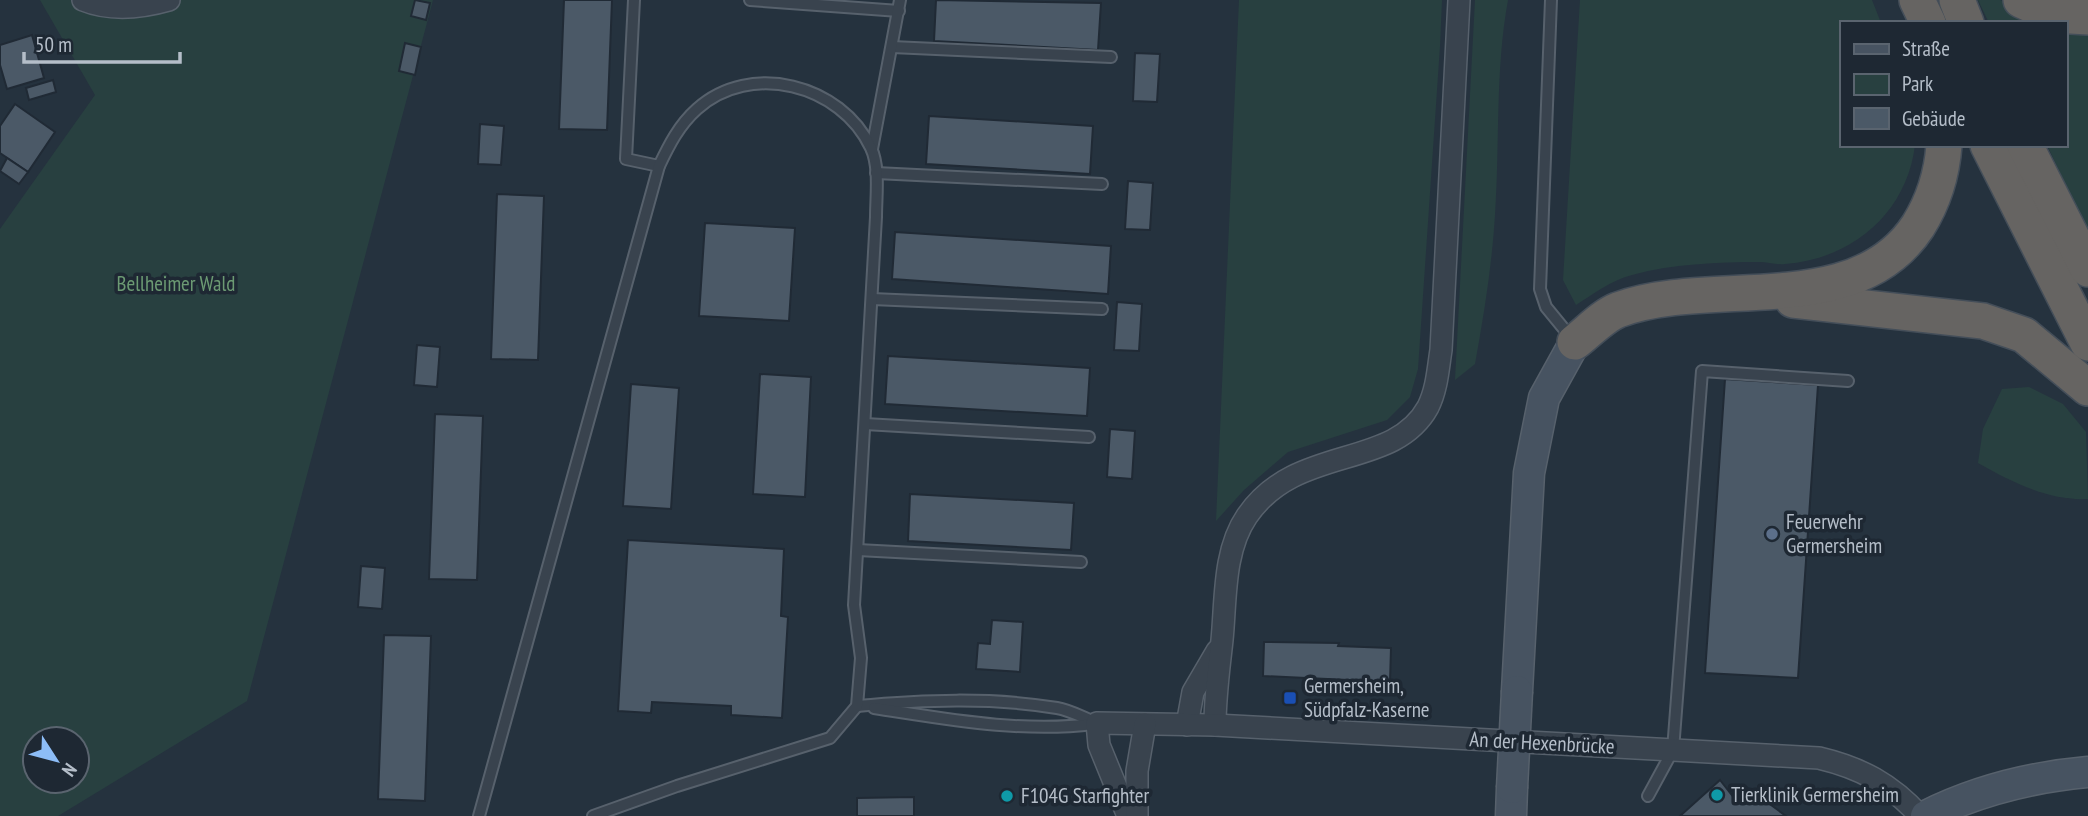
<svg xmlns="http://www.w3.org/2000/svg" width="2088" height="816" font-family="'PT Sans Narrow',sans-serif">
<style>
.green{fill:#284040;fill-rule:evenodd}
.building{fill:#4b5967;stroke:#202a35;stroke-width:2}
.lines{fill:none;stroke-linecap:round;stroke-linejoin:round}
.service-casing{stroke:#57616c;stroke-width:14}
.minor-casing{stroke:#57616c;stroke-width:24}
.secondary-casing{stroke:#57616c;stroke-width:33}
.trunk-casing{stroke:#444e59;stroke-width:38}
.service{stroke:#39434e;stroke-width:10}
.minor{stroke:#39434e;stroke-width:21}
.secondary{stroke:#475361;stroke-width:30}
.trunk{stroke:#666462;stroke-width:35}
.secondary-bridge-casing{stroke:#57616c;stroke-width:33;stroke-linecap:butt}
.secondary-bridge{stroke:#475361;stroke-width:30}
.service-dot{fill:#5c6f8a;stroke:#1e2833;stroke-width:2.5}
.transit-dot{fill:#1a4fb4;stroke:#1e2833;stroke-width:2.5}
.culture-dot{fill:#0f9aa8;stroke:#1e2833;stroke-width:2.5}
.labels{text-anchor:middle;stroke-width:7;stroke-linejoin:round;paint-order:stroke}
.park-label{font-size:21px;fill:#6c9a73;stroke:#1e2833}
.poi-label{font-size:21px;fill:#b5bec9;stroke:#1e2833;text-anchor:start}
.street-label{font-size:21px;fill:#b5bec9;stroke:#1e2833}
</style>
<rect width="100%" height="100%" fill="#25323e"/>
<!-- green -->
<g class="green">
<path d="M40 0H433L247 701 58 816H0V229L95 95ZM35 739H77V781H35Z"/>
<path d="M1239 0H1442L1440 46 1418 369 1410 397 1387 420 1288 452 1244 490 1216 521Z"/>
<path d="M1475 0H1508C1495 70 1500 143 1495 215 1492 265 1484 314 1475 364L1455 380Z"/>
<path d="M1580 0H1872L1881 23H1841V145H1915C1907 212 1853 259 1785 264 1777 265 1768 262 1759 262 1718 262 1671 264 1632 275 1612 280 1593 294 1576 305L1563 280Z"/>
<path d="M1978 0H2000L2057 23H1989Z"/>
<path d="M2065 24 2088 27V233L2047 145H2065Z"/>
<path d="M2029 387 2063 404 2086 432 2088 499C2048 501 2012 482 1978 463L1983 429 2002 389Z"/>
</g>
<!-- building -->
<g class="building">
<path d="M415 0 430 3 426 20 411 16Z"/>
<path d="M564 0H612L607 130 559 129Z"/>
<path d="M936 0 1101 3 1098 50 934 41Z"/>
<path d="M32 35 44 78 7 89 0 65V45Z"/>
<path d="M405 43 421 47 415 75 399 71Z"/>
<path d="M1135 53 1160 54 1157 102 1133 101Z"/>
<path d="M53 80 56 92 29 100 26 88Z"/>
<path d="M15 104 55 132 28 172 0 153V126Z"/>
<path d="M929 116 1093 126 1090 174 926 164Z"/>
<path d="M480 124 504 126 501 165 478 164Z"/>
<path d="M7 158 28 172 19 184 0 171Z"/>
<path d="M1128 181 1153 183 1150 230 1125 229Z"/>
<path d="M497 194 544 196 538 360 491 359Z"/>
<path d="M705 223 795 228 789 321 699 316Z"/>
<path d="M895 232 1111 246 1108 294 892 279Z"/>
<path d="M1117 302 1142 304 1139 351 1114 350Z"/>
<path d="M417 345 440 347 437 387 414 385Z"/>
<path d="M888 356 1090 368 1087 416 885 404Z"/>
<path d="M760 374 811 377 805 497 753 494Z"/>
<path d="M1725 379 1818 385 1798 678 1705 673Z"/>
<path d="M631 384 679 388 671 509 623 506Z"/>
<path d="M435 414 483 416 477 580 429 579Z"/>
<path d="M1110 429 1135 431 1132 479 1107 477Z"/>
<path d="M910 494 1074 503 1071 550 908 541Z"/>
<path d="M628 540 784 549 781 616 788 617 782 718 731 715V706L652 702 651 713 618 711Z"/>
<path d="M361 566 385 568 382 609 358 607Z"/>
<path d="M992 620 1023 622 1020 672 976 669 978 643 990 644Z"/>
<path d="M384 635 431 636 425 801 378 799Z"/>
<path d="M1264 642 1339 643 1338 646 1391 648 1390 682 1263 676Z"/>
<path d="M1720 780 1735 799 1745 786 1786 816H1680Z"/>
<path d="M914 797V816H857V798Z"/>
</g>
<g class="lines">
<!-- service casing -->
<g class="service-casing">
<g id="service">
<path d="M634 0 626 159 659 166"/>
<path d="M750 0 899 11"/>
<path d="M1551 0 1540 289 1546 307 1573 340"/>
<path d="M892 47 1111 57"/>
<path d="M872 149 900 0"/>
<path d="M876 173 1102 184"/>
<path d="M872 299 1102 309"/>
<path d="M865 424 1089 437"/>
<path d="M858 550 1081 562"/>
<path d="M857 706C922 700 991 697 1057 708 1070 710 1084 718 1097 723"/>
<path d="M874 708C947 719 1019 733 1094 724"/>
<path d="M1648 796 1673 750 1702 371 1848 381"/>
<path d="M479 816 659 166C669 145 679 125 697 109 750 61 841 84 871 148 880 167 876 196 876 217L854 605 861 658 857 706 830 738 677 786 593 816"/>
</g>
</g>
<!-- minor casing -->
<g class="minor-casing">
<g id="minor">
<path d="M83 0C110 11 141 8 169 0"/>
<path d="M1187 725 1193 692 1217 651"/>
<path d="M1215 725C1215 696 1219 668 1222 640 1226 600 1223 551 1247 516 1297 443 1393 471 1428 407 1437 389 1438 369 1441 350L1459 0"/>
<path d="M1128 816 1099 745 1097 723 1215 725 1819 758C1861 768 1891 784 1920 816"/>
<path d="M1137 816V771L1145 724"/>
</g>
</g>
<!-- secondary casing -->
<g class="secondary-casing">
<g id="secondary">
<path d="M1517 691 1529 473 1544 398 1575 342"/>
<path d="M1511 816 1512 788"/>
<path d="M1926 816C1976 791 2032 777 2088 772"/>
</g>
</g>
<!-- trunk casing -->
<g class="trunk-casing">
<g id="trunk">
<path d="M1917 0 1928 23"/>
<path d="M1957 0 1966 23"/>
<path d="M2021 0 2054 15 2088 17"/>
<path d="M1988 145 2088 343"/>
<path d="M2025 145 2088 269"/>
<path d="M1793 300 1983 321 2024 335 2088 388"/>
<path d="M1575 342C1588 332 1603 316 1618 310 1712 275 1855 322 1918 226 1933 202 1942 174 1944 145"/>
</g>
</g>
<!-- service -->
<use href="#service" class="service"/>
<!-- minor -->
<use href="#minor" class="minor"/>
<!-- secondary -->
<use href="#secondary" class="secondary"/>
<!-- trunk -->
<use href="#trunk" class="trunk"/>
<!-- secondary-bridge casing -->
<g class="secondary-bridge-casing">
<path id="secondary-bridge" d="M1512 788 1517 691"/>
</g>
<!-- secondary-bridge -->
<use href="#secondary-bridge" class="secondary-bridge"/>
</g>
<!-- markers -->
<circle class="service-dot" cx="1772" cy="534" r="7"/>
<rect class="transit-dot" x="1283" y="691" width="14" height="14" rx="3.5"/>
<g class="culture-dot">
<circle cx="1717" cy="795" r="7"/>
<circle cx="1007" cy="796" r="7"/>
</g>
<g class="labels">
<!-- park labels -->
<g class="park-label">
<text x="176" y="291">Bellheimer Wald</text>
</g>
<!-- poi labels -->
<g class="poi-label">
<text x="1786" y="529">Feuerwehr<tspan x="1786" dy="24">Germersheim</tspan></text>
<text x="1304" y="693">Germersheim,<tspan x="1304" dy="24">Südpfalz-Kaserne</tspan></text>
<text x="1731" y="802">Tierklinik Germersheim</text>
<text x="1021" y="803">F104G Starfighter</text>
</g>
<!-- street labels -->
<g class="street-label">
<text transform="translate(1542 743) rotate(3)" y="7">An der Hexenbrücke</text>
</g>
</g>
<!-- legend -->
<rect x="1840" y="21" width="228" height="126" fill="#1e2833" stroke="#5a646f" stroke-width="2"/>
<rect x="1854" y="44" width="35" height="10" fill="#475361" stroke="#5a646f" stroke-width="2"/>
<text x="1902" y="56" font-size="21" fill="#b5bec9">Straße</text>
<rect x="1854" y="74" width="35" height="21" fill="#284040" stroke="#5a646f" stroke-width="2"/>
<text x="1902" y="91" font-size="21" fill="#b5bec9">Park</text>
<rect x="1854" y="108" width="35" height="21" fill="#4b5967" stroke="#5a646f" stroke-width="2"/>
<text x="1902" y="126" font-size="21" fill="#b5bec9">Gebäude</text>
<!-- north arrow -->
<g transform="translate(56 760) rotate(126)"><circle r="33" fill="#1e2833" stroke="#5a646f" stroke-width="2"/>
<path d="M0-5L12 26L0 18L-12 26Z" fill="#8dbdf7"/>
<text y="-10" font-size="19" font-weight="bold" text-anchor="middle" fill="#b5bec9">N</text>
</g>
<!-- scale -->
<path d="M24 52v10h156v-10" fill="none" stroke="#b5bec9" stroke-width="3.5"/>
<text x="35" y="52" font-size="21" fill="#b5bec9" stroke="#1e2833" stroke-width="5" paint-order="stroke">50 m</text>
</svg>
